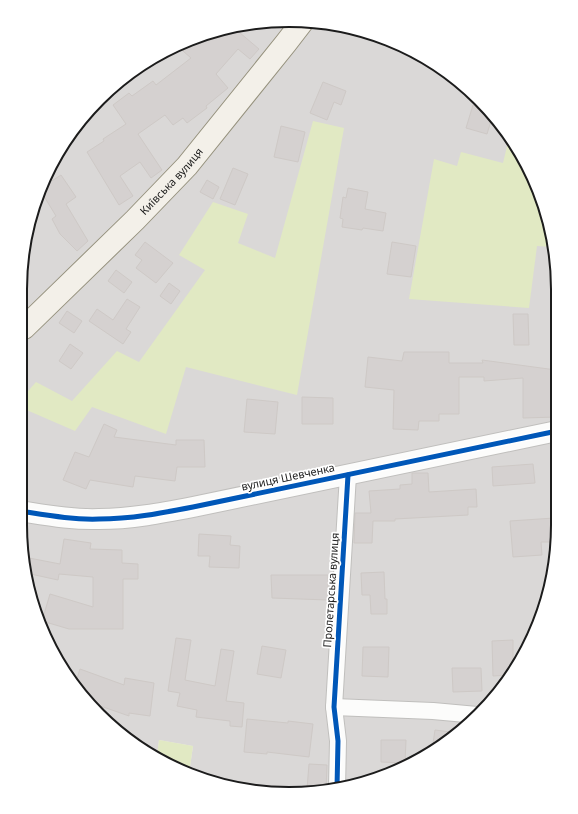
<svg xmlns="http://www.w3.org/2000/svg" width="578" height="814" font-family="'Noto Sans',sans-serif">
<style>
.residential{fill:#dad8d7}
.grass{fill:#e1e9c3}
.building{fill:#d5d1d0;stroke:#cec9c6}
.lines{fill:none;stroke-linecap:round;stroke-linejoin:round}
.minor-casing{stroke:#c0bfbd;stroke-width:18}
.tertiary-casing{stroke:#c0bfbd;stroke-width:22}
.secondary-casing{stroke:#95917d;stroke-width:24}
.minor{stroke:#fcfcfb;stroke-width:16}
.tertiary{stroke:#fcfcfb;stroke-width:20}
.secondary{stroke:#f3f0e9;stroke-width:22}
.cycleway-casing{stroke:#fff;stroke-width:8}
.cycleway{stroke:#0057b8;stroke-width:5}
.labels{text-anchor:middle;stroke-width:3.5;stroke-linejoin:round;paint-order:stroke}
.street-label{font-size:11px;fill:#1c1c1c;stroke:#fff}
.rim{fill:none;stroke:#1c1c1c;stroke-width:2}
</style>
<rect width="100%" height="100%" fill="#ebe8e5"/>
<!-- residential -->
<path class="residential" d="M306 21 358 29 408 48 453 75 491 111 530 170 556 254 557 542 549 594 530 644 503 689 467 727 408 766 324 792H254L189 774 193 746 159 740 157 755 112 727 65 674 29 595 20 525 25 236 56 155 111 87 154 56 202 34 254 22Z"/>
<!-- grass -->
<g class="grass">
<path d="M313 121 344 128 297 395 186 367 166 434 92 407 75 431 22 408V398L36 382 72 401 117 351 139 362 205 270 179 255 213 202 248 214 238 243 275 258Z"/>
<path d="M509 138 530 170 554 247 537 246 529 308 409 299 434 159 457 166 461 152 503 163Z"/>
<path d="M159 740 193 746 189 774 157 755Z"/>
</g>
<!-- building -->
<g class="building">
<path d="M233 27 259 49 250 59 238 49 216 74 228 88 206 106 207 108 187 123 183 118 173 125 165 115 138 134 162 170 151 178 140 162 120 176 133 196 119 205 87 152 104 141 103 139 126 124 113 105 129 93 132 96 153 81 156 85 191 58 183 51 195 38 202 34Z"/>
<path d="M323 82 346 91 341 105 334 102 327 120 310 113Z"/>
<path d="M473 105 490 110 493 114 487 134 466 128Z"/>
<path d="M281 126 305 132 298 162 274 157Z"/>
<path d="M233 168 248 174 235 205 220 199Z"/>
<path d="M61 175 76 197 66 204 88 241 77 251 60 234 52 219 56 216 42 193 44 186Z"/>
<path d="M207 180 219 187 213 199 200 192Z"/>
<path d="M348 188 368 192 365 209 386 213 383 231 363 228 362 230 342 227 343 219 340 218 343 197 346 198Z"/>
<path d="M145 242 173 263 156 283 136 268 142 260 135 255Z"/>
<path d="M392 242 416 246 411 277 387 274Z"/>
<path d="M116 270 132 282 124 293 108 281Z"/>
<path d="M169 283 180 291 171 304 160 296Z"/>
<path d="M127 299 140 307 126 329 131 332 123 344 89 321 97 309 113 320Z"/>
<path d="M67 311 82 321 74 333 59 323Z"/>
<path d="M513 314H528L529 345H514Z"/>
<path d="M70 344 83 353 71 369 59 361Z"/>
<path d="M404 352H449V363H483L482 360 556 370 557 417 523 418V378L484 381V377H459V414H439V421H419L418 430 393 429 394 390 365 387 368 357 402 361Z"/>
<path d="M302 397 333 398V424H302Z"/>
<path d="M247 399 278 402 275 434 244 432Z"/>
<path d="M104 424 117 430 114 437 176 445V440H204L205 467H177L175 481 135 476 133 487 90 480 86 489 63 480 75 452 89 457Z"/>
<path d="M533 464 535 483 493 486 492 467Z"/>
<path d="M412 473H428L429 492 476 489 477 507H468V515L395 519V521H373L372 543H354L355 513H371L369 491 400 489V485L412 484Z"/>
<path d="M554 518 556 542H541L542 555 513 557 510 521Z"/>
<path d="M199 534 231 536 230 545 240 546 239 568 209 567 210 556H198Z"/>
<path d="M64 539 91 543 90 549 122 550V563L138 564V579H123V629H69L42 621 50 594 93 607V577L59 574 58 580 26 573 24 557 60 564Z"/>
<path d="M384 572 385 599H387V614H371L370 595H362L361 573Z"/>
<path d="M271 575H328V600L272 598Z"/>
<path d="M176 638 191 640 185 680 215 686 221 649 234 651 226 701 244 703 242 727 230 726V721L196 717 197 710 177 706 180 693 168 691Z"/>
<path d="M513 640V672L511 675 493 676 492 641Z"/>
<path d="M262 646 286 650 281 678 257 674Z"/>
<path d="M363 647H389L388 677 362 676Z"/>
<path d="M452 668H481L482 691 453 692Z"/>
<path d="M80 669 124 685 125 678 154 683 150 716 129 713V716L89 702 75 685Z"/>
<path d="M247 719 288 723V721L313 724 309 757 267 752V754L244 752Z"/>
<path d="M435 730 458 733 432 750Z"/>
<path d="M381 740H406L405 763 381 762Z"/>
<path d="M309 764 327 765 326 790 307 789Z"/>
</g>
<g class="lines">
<!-- minor casing -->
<g class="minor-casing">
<g id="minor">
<path d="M334 707 433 711 477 715"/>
<path d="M337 788 338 741 334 707 348 475"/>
</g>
</g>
<!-- tertiary casing -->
<g class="tertiary-casing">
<path id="tertiary" d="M20 511C46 515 73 520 99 519 131 519 162 513 193 507L557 431"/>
</g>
<!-- secondary casing -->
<g class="secondary-casing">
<g id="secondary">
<path id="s1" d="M24 328 135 220 187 166 286 43 303 21"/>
</g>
</g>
<!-- minor -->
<use href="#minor" class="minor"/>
<!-- tertiary -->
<use href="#tertiary" class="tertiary"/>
<!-- secondary -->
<use href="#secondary" class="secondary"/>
<!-- cycleway casing -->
<g class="cycleway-casing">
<g id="cycleway">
<path d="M20 511C46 515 73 520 99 519 131 519 162 513 193 507L557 431"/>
<path d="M337 788 338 741 334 707 348 475"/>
</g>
</g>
<!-- cycleway -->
<use href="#cycleway" class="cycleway"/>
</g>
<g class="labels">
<!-- street labels -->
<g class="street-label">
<text dy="4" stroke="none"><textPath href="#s1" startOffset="208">Київська вулиця</textPath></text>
<text transform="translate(288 477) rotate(-12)" y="4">вулиця Шевченка</text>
<text transform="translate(331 590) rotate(-86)" y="4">Пролетарська вулиця</text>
</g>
</g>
<!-- crop -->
<path d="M0 0H578V814H0ZM289 27H289A262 262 0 0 1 551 289V525A262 262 0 0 1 289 787H289A262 262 0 0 1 27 525V289A262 262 0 0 1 289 27Z" fill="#fff" fill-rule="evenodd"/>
<path class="rim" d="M289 27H289A262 262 0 0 1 551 289V525A262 262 0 0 1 289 787H289A262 262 0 0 1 27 525V289A262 262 0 0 1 289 27Z"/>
</svg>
